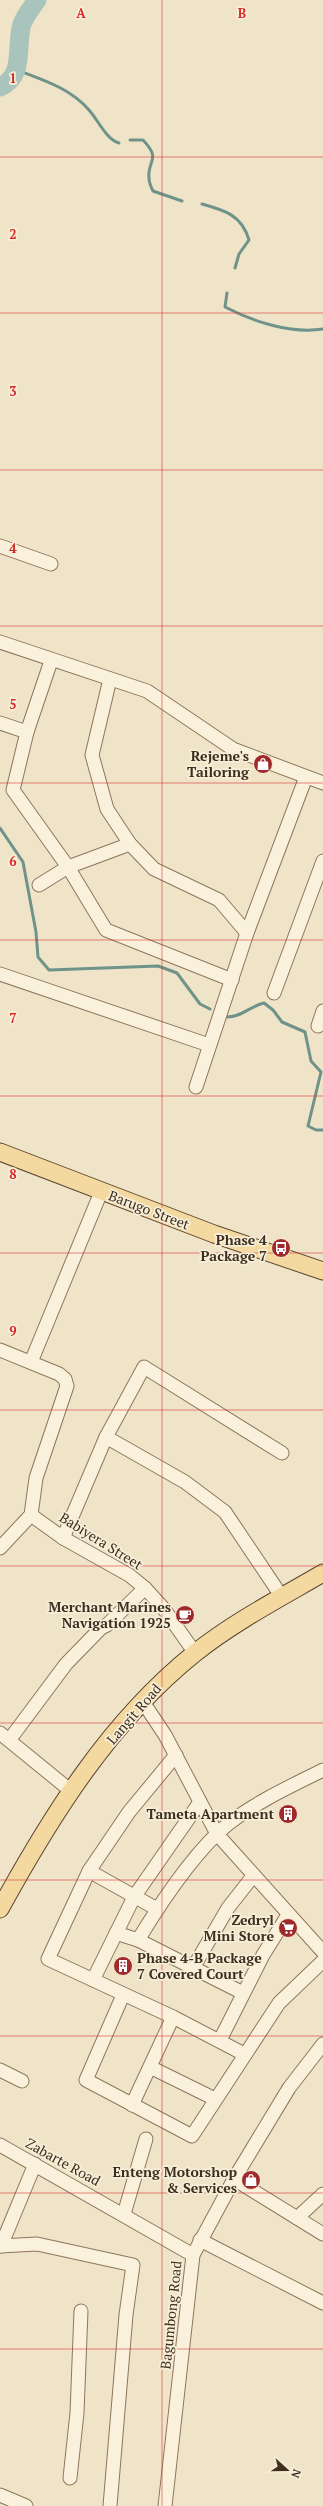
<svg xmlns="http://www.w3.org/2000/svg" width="323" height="2506" font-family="'PT Serif',serif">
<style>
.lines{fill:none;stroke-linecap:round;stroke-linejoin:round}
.stream{stroke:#6f938a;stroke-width:3}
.river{stroke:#a9c4bc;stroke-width:19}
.minor-casing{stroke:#8d765c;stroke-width:15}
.major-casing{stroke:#5b4430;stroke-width:19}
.minor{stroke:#faf1dc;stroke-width:13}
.major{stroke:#f3d9a0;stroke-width:17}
.grid{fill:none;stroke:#d62828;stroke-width:1;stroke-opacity:0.55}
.labels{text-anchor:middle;stroke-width:3.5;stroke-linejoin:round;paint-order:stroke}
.poi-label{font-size:14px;font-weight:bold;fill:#3d2e20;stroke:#f7eed8;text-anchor:end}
.street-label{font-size:14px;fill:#3d2e20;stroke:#f7eed8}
.grid-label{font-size:13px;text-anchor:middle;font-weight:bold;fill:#d62828;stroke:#f7eed8;stroke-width:3.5;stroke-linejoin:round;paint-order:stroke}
</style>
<rect width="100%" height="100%" fill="#f0e4c8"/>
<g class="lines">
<!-- stream -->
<g class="stream">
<path d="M17 70C43 80 70 88 89 110 98 120 106 139 119 143"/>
<path d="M130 140H143C162 160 147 160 149 178 149 182 151 187 153 191L182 201"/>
<path d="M202 204C224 210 242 215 249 240L239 254 235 268"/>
<path d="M227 293 225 307C254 322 291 334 323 329"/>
<path d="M0 828 23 862 36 932 38 957 49 970 158 966 177 973 200 1004 210 1009"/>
<path d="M227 1017C242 1017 250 1006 264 1003L273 1010 282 1022 305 1032 311 1061 321 1072 308 1126 316 1130H323"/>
</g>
<!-- river -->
<path class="river" d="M0 87C26 75 15 47 22 24 25 16 32 7 37 0"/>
<!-- minor casing -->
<g class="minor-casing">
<g id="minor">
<path d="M0 546 51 564"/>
<path d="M0 642 147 691 233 749 323 783"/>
<path d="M51 661 27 732 13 790 68 867 106 930 232 980"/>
<path d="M110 679 92 755 107 809 130 844 154 869 219 900 247 933"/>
<path d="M0 723 27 732"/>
<path d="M39 885 68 867 130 844"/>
<path d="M0 974 209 1045"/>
<path d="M274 993 323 861"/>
<path d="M318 1026 323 1011"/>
<path d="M196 1087 247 933 306 777"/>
<path d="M0 1350 59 1374 65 1379 67 1386 36 1478 31 1515 0 1548"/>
<path d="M31 1362 101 1192"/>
<path d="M106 1437 185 1482 225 1512 282 1597"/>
<path d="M31 1515 63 1538 129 1575 145 1588 164 1609 195 1653"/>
<path d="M63 1538 106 1437 144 1367 282 1453"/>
<path d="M143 1702 165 1735 217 1834 323 1952"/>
<path d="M0 1733 71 1791"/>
<path d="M10 1739 66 1664 101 1628 107 1625 145 1588"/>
<path d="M176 1755 129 1812 89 1871 48 1959 173 2017 244 2054"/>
<path d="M89 1871 157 1909"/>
<path d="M116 1933 138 1940 243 1993"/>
<path d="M138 1940C160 1904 196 1850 228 1824 256 1802 291 1786 323 1770"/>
<path d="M193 1968 228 1908 253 1876"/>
<path d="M93 1980 134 1897 200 1802"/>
<path d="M123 1995 86 2080 192 2136 279 2003 323 1961"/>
<path d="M220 2040 263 1955 288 1915"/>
<path d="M150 2067 215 2099"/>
<path d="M0 2070 22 2081"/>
<path d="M132 2105 173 2017"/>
<path d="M0 2145 193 2255"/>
<path d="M234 2179 323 2234"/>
<path d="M124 2214 146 2139"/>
<path d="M297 2218 323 2194"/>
<path d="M200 2240 323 2303"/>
<path d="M0 2246 37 2244 133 2265 126 2315 110 2506"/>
<path d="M1 2246 35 2164"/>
<path d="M70 2478 77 2413 81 2311"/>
<path d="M0 2495 26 2506"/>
<path d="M165 2506 193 2255 234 2179 289 2088 323 2044"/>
</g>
</g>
<!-- major casing -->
<g class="major-casing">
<g id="major">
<path d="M0 1152 214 1234 323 1271"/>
<path d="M0 1909C51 1816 110 1721 195 1653 234 1622 280 1598 323 1573"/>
</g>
</g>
<!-- minor -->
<use href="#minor" class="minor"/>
<!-- major -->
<use href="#major" class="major"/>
</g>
<!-- grid -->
<path class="grid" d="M162 0V2506M0 157H323M0 313H323M0 470H323M0 626H323M0 783H323M0 940H323M0 1096H323M0 1253H323M0 1410H323M0 1566H323M0 1723H323M0 1880H323M0 2036H323M0 2193H323M0 2349H323"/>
<!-- icons -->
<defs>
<g id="shop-disc" transform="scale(1)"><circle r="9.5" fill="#9e2a2b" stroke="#f7eed8"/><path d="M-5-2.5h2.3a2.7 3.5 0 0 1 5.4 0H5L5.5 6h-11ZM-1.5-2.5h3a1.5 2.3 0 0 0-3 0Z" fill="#fff"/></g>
<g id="bus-disc" transform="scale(1)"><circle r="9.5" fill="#9e2a2b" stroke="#f7eed8"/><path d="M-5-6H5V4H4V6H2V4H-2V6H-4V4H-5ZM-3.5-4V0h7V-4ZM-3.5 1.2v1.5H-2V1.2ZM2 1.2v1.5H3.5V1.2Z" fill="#fff"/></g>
<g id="cafe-disc" transform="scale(1)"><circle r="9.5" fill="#9e2a2b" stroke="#f7eed8"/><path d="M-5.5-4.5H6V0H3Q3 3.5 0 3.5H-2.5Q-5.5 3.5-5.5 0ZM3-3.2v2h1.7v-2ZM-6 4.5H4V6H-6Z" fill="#fff"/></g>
<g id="building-disc" transform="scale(1)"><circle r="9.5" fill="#9e2a2b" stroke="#f7eed8"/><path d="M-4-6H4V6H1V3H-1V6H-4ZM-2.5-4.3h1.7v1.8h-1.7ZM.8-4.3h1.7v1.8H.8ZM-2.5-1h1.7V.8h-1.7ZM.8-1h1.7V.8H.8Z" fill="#fff"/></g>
<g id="supermarket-disc" transform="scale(1)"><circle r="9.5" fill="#9e2a2b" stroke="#f7eed8"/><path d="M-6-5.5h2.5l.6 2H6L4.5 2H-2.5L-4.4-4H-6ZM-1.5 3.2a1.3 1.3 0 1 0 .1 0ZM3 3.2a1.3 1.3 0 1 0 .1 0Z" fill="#fff"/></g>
</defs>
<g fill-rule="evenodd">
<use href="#shop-disc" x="263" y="764"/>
<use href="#bus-disc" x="281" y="1248"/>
<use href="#cafe-disc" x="185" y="1615"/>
<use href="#building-disc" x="288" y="1814"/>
<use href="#supermarket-disc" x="288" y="1928"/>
<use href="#building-disc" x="123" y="1966"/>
<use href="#shop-disc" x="251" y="2180"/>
</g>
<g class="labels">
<!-- poi labels -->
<g class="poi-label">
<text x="249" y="761">Rejeme's<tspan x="249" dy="16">Tailoring</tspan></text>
<text x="267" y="1245">Phase 4<tspan x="267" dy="16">Package 7</tspan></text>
<text x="171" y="1612">Merchant Marines<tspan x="171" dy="16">Navigation 1925</tspan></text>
<text x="274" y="1819">Tameta Apartment</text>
<text x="274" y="1925">Zedryl<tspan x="274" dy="16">Mini Store</tspan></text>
<text x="137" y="1963" text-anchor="start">Phase 4-B Package<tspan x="137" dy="16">7 Covered Court</tspan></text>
<text x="237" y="2177">Enteng Motorshop<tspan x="237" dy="16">&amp; Services</tspan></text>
</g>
<!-- street labels -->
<g class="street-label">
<text transform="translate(149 1210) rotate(21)" y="5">Barugo Street</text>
<text transform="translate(101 1541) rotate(32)" y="5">Babiyera Street</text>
<text transform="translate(134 1714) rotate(-49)" y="5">Langit Road</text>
<text transform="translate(63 2162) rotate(29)" y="5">Zabarte Road</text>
<text transform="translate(171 2315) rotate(-84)" y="5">Bagumbong Road</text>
</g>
</g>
<g class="grid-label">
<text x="81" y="18">A</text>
<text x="242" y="18">B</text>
<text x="13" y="83">1</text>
<text x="13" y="239">2</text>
<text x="13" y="396">3</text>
<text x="13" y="553">4</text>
<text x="13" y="709">5</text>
<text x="13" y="866">6</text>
<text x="13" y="1023">7</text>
<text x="13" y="1179">8</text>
<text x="13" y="1336">9</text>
</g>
<!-- north arrow -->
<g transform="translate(287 2470) rotate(111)" stroke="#f7eed8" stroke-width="3" paint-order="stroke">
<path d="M0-3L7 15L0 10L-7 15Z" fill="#3d2e20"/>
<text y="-6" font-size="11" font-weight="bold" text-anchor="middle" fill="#3d2e20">N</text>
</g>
</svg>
